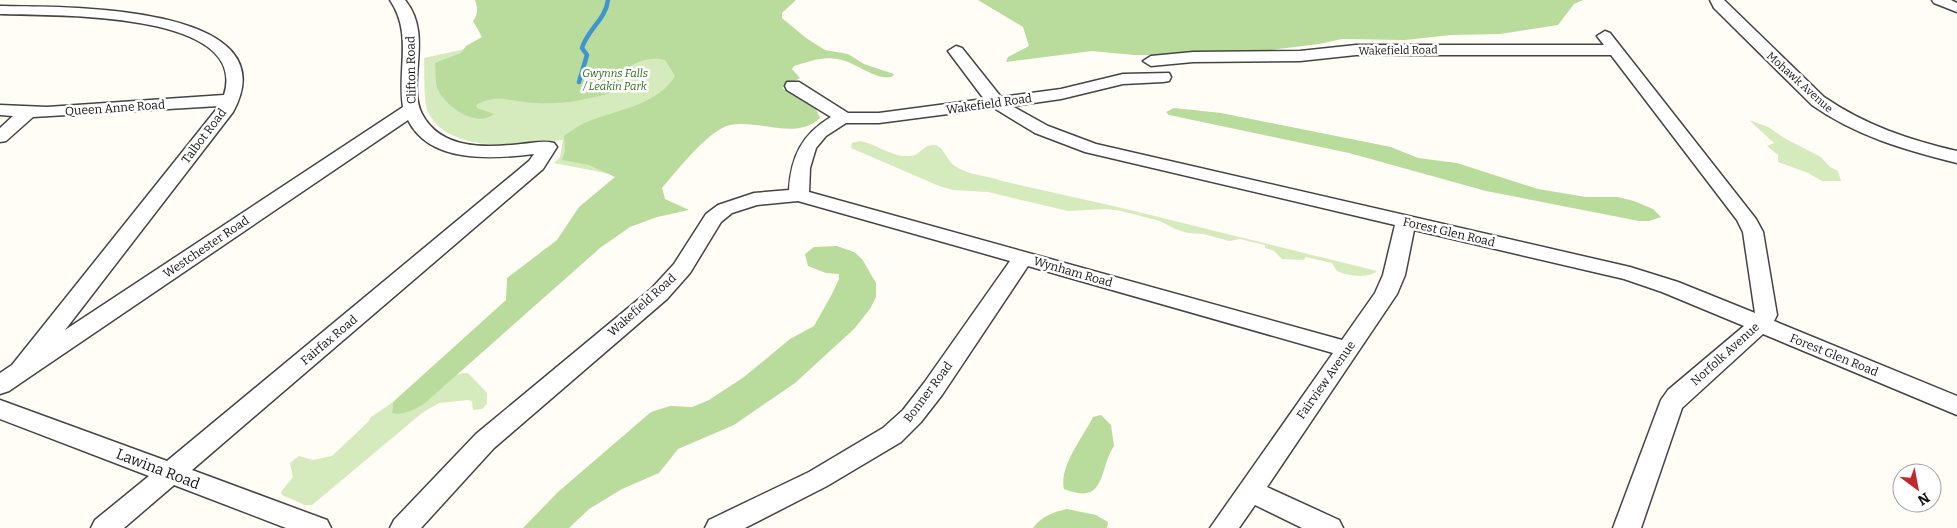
<svg xmlns="http://www.w3.org/2000/svg" width="1957" height="528" font-family="Bitter,serif">
<style>
.green{fill:#d5ebbd}
.forest{fill:#b9dc9c}
.lines{fill:none;stroke-linecap:round;stroke-linejoin:round}
.stream{stroke:#3f96cf;stroke-width:4.5}
.minor-casing{stroke:#444;stroke-width:3}
.minor{fill:#fff;fill-rule:evenodd}
.labels{text-anchor:middle;stroke-width:5;stroke-linejoin:round;paint-order:stroke}
.far-street-label{font-size:11px;fill:#111;stroke:#fff}
.far-park-label{font-size:11px;font-style:italic;fill:#2f6b1f;stroke:#fff}
.street-label{font-size:12px;fill:#111;stroke:#fff}
.near-street-label{font-size:15px;fill:#111;stroke:#fff}
</style>
<rect width="100%" height="100%" fill="#fffdf5"/>
<!-- green -->
<g class="green">
<path d="M771 0 631 178 554 163 560 157 563 140C523 144 450 156 428 112 423 101 425 71 424 58L529 35Z"/>
<path d="M1749 120 1768 127 1786 139 1821 157 1830 167 1838 171 1841 181H1822L1808 173 1778 162V155L1767 146 1774 143Z"/>
<path d="M860 141C877 144 892 158 911 156 920 155 924 144 934 145 943 145 947 161 955 166 969 176 987 175 1002 181L1122 208 1377 271C1369 279 1347 276 1337 271L1332 263 1306 257 1303 260 1282 259 1274 251 1265 248V245L1240 239 1229 241 1203 234 1188 233 1175 229 1160 221 1121 211 1106 209 1068 211 988 192 953 190 939 186 851 148 852 143Z"/>
<path d="M463 373H468L487 393V404L482 409 473 410 472 401 468 400 439 403 422 413 312 505H305L282 495 281 492 293 477 290 463 299 456 313 460 332 456 368 422 371 417 393 402 392 413 424 404 456 375Z"/>
</g>
<!-- forest -->
<g class="forest">
<path d="M475 0H796L782 13V18L806 38 825 50 848 54 864 64 894 74 892 77C873 80 857 62 837 59 823 56 807 62 794 66L792 69 800 78 782 88 816 109 820 118C796 141 759 119 730 125 708 130 677 171 662 188L665 199 689 210 657 217 630 227 600 248 424 404C415 409 403 416 392 413L393 402 506 300 507 278 557 240 579 207 615 177 589 165 562 160 565 151 564 136C571 131 579 125 587 122 616 110 658 105 675 76L665 60C651 56 629 62 621 76 618 82 617 88 611 92 604 96 593 97 585 99 570 103 551 104 535 103 513 102 497 93 476 105L477 108 494 114C476 129 443 105 437 87 435 80 436 70 435 63L461 53 466 46 482 37 473 21C478 15 478 8 475 0Z"/>
<path d="M978 0H1583L1574 4 1558 25 1500 34 1451 35 1405 40 1342 39 1319 44 1230 55H1134L1092 51 1006 62 1008 57 1029 46 1023 27Z"/>
<path d="M1174 108 1221 113 1391 147 1418 158 1457 163 1538 189 1586 197H1618L1634 201 1653 209 1661 217 1649 221H1639L1486 191 1349 153 1169 115 1166 112Z"/>
<path d="M837 246 854 252 862 259 876 283V297L870 309 854 329 795 383 734 425 678 449 659 473 622 489 589 509 569 528H523L558 492 651 412 670 406 692 407 709 400 744 377 790 339 814 326 832 294 839 279V274L826 273 808 266 805 254 814 247Z"/>
<path d="M1101 415 1111 425 1114 446C1098 470 1107 506 1064 489 1059 466 1082 439 1093 417Z"/>
<path d="M1067 509 1096 515 1108 522 1107 528H1033C1042 516 1053 512 1067 509Z"/>
</g>
<g class="lines">
<!-- stream -->
<path class="stream" d="M579 82 587 55 582 48C587 30 606 19 608 0"/>
<!-- minor casing -->
<g class="minor-casing">
<g id="minor">
<path d="M390 0H405C434 35 406 82 422 114 441 150 486 148 521 144 532 143 544 140 554 143L557 147 543 169 192 470 327 520 331 528H286L174 485 124 528H91L95 520 149 476 0 419V400L167 461 529 161 534 154C492 159 430 164 408 120L28 378 9 391 0 394V373L12 365 219 106 33 117 6 141 0 142V128L13 116 0 115V105L47 107 224 95C251 9 47 16 0 14V6C56 7 293 2 233 112L65 330 403 107C397 69 413 34 390 0Z"/>
<path d="M1710 0H1724L1824 97C1865 125 1909 140 1957 151V163C1905 150 1856 136 1812 105L1714 8Z"/>
<path d="M1932 0H1951L1957 3V12L1934 3Z"/>
<path d="M1605 31 1610 33 1756 219 1763 232 1777 315 1774 321 1957 396V415L1763 334 1682 408 1641 528H1613L1661 400 1668 390 1744 326 1662 292 1624 279 1414 230 1405 275 1397 294 1267 487 1339 520 1343 528H1302L1255 505 1239 528H1210L1333 353 1028 266 942 395 921 422 901 442 827 486 745 528H705L709 520 809 472 883 428 903 410 924 383 1010 261 798 201 757 205 732 213 721 222 690 273 667 299 494 448 421 528H390L394 520 476 434 651 289 674 264 706 214 718 205 754 193 789 190C791 157 802 134 831 117L787 90 785 86 787 82H799L848 113H879L984 99 948 51 956 46 962 48 1001 97 1061 89 1123 74 1169 73 1171 77 1169 81 1163 82 1123 84 1061 99 1012 106 1048 126 1096 144 1630 267 1678 282 1755 313 1743 232 1737 220 1611 55H1356L1300 61 1193 62 1151 66 1143 61 1151 56 1193 52 1300 51 1356 45H1604L1597 36ZM994 108 1035 133 1085 152 1395 225 1383 275 1375 293 1342 340 809 192 810 168 816 148 826 136 846 123H879Z"/>
</g>
</g>
<!-- minor -->
<use href="#minor" class="minor"/>
</g>
<g class="labels">
<!-- far-street labels -->
<g class="far-street-label">
<text transform="translate(1398 50) rotate(-1)" y="4">Wakefield Road</text>
<text transform="translate(1800 82) rotate(42)" y="4">Mohawk Avenue</text>
</g>
<!-- far-park labels -->
<g class="far-park-label">
<text x="615" y="77">Gwynns Falls<tspan x="615" dy="13">/ Leakin Park</tspan></text>
</g>
<!-- street labels -->
<g class="street-label">
<text transform="translate(411 70) rotate(-91)" y="4">Clifton Road</text>
<text transform="translate(989 104) rotate(-8)" y="4">Wakefield Road</text>
<text transform="translate(115 108) rotate(-4)" y="4">Queen Anne Road</text>
<text transform="translate(204 136) rotate(-53)" y="4">Talbot Road</text>
<text transform="translate(1449 232) rotate(13)" y="4">Forest Glen Road</text>
<text transform="translate(206 247) rotate(-34)" y="4">Westchester Road</text>
<text transform="translate(1073 272) rotate(16)" y="4">Wynham Road</text>
<text transform="translate(642 305) rotate(-42)" y="4">Wakefield Road</text>
<text transform="translate(329 340) rotate(-40)" y="4">Fairfax Road</text>
<text transform="translate(1725 354) rotate(-42)" y="4">Norfolk Avenue</text>
<text transform="translate(1834 355) rotate(22)" y="4">Forest Glen Road</text>
<text transform="translate(1326 380) rotate(-55)" y="4">Fairview Avenue</text>
<text transform="translate(928 392) rotate(-53)" y="4">Bonner Road</text>
</g>
<!-- near-street labels -->
<g class="near-street-label">
<text transform="translate(158 469) rotate(21)" y="5">Lawina Road</text>
</g>
</g>
<!-- north arrow -->
<g transform="translate(1917 488) rotate(148)"><circle r="24" fill="#ffffff" stroke="#a0a0a0"/>
<path d="M0-4L9 19L0 12L-9 19Z" fill="#c4262e"/>
<text y="-8" font-size="14" font-weight="bold" text-anchor="middle" fill="#111111">N</text>
</g>
</svg>
